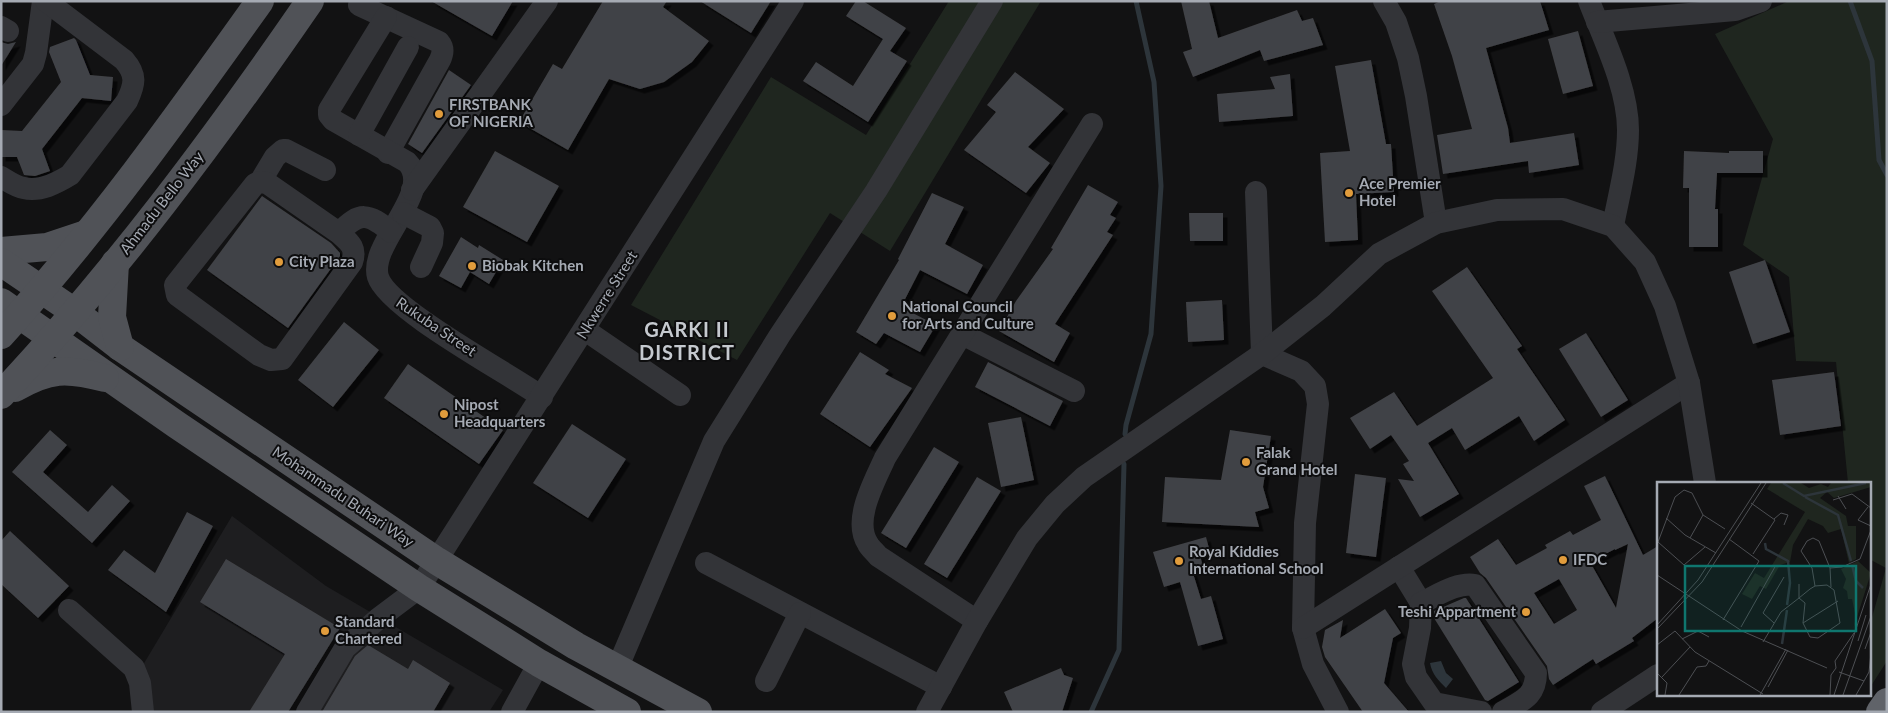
<svg xmlns="http://www.w3.org/2000/svg" width="1888" height="713" font-family="Lato,sans-serif">
<style>
.built{fill:#1e1e20}
.green{fill:#1f261f}
.water{fill:#2d353b}
.lines{fill:none;stroke-linecap:round;stroke-linejoin:round}
.stream{stroke:#2d353b;stroke-width:5}
.building{fill:#414246;fill-rule:evenodd;filter:url(#shadow)}
.minor{stroke:#333438;stroke-width:22}
.major{stroke:#505257;stroke-width:28}
.highway{stroke:#606369;stroke-width:28}
.poi-dot{fill:#e19c3c;stroke:#0d0d0e;stroke-width:2}
.labels{text-anchor:middle;stroke-width:4;stroke-linejoin:round;paint-order:stroke}
.poi-label{font-size:15px;font-weight:bold;fill:#a5aab3;stroke:#0d0d0e;text-anchor:start}
.street-label{font-size:15px;fill:#a5aab3;stroke:#0d0d0e}
.district-label{font-size:20px;font-weight:bold;letter-spacing:1px;fill:#c5c9cf;stroke:#0d0d0e}
.inset-river{fill:none;stroke:#2d353b;stroke-width:2.5}
.inset-road{fill:none;stroke:#4d4f53;stroke-width:1}
.view{fill:#0f766e;fill-opacity:0.15;stroke:#0f766e;stroke-width:2.5}
.inset-edge{fill:none;stroke:#a5aab3;stroke-width:2.5}
</style>
<defs>
<filter id="shadow"><feDropShadow dx="4.5" dy="4.5" stdDeviation="0" flood-color="#0009"/></filter>
</defs>
<rect width="100%" height="100%" fill="#121213"/>
<!-- built -->
<path class="built" d="M232 516 326 586 503 690 489 712H148L143 665Z"/>
<!-- green -->
<g class="green">
<path d="M949 1H1041L890 251 830 213 737 360 631 305 771 77 866 135Z"/>
<path d="M1789 1H1887V661L1869 689V628L1886 568 1869 559V483H1848L1836 362 1796 361 1789 277 1743 245 1773 139 1715 34Z"/>
</g>
<!-- water -->
<path class="water" d="M1441 661 1446 673 1453 679 1446 688C1438 680 1432 674 1430 663Z"/>
<g class="lines">
<!-- stream -->
<g class="stream">
<path d="M1850 1 1872 61 1879 160 1887 175"/>
<path d="M1125 434 1126 425 1151 334 1161 186 1154 82 1136 1"/>
<path d="M1091 712 1119 650 1124 464"/>
</g>
</g>
<!-- building -->
<g class="building">
<path d="M431 1H513L492 36Z"/>
<path d="M603 1H667L663 7 709 41 692 62 664 82 640 89 609 79 568 150 519 122 553 64 562 69Z"/>
<path d="M700 1H771L751 33Z"/>
<path d="M856 1H863L906 28 890 51 907 61 868 122 803 81 816 62 853 86 883 39 846 16Z"/>
<path d="M1181 1H1209L1218 38 1297 10 1302 21 1313 18 1323 45 1264 61 1260 50 1193 77 1183 52 1192 49Z"/>
<path d="M1441 1H1540L1549 30 1486 48 1508 128 1510 143 1574 133 1579 165 1529 173 1528 161 1443 174 1437 135 1472 129 1452 56 1434 4Z"/>
<path d="M1578 31 1593 86 1563 94 1548 39Z"/>
<path d="M74 38 76 40 90 75 113 77 111 101 82 98 42 149 50 171 35 176 24 175 17 157H1V130L22 131 61 82 49 52 50 47Z"/>
<path d="M1 42 8 44 16 42 1 66Z"/>
<path d="M1371 60 1386 144H1391L1394 192 1356 194 1358 240 1325 242 1320 153 1350 151 1335 66Z"/>
<path d="M449 70 471 85 422 153 408 144Z"/>
<path d="M1015 72 1064 109 1028 147 1050 163 1026 193 964 150 996 112 987 105Z"/>
<path d="M1290 74 1293 116 1219 122 1217 94 1275 89 1270 77Z"/>
<path d="M495 151 559 186 527 242 463 207Z"/>
<path d="M1684 151 1729 153V151H1763V173H1717L1715 209H1718V247H1689V188H1683Z"/>
<path d="M1088 185 1118 202 1110 215 1116 218 1107 232 1113 235 1055 324 1070 333 1054 362 999 331 1016 301 1053 249 1051 248Z"/>
<path d="M932 193 964 207 945 244 983 265 967 294 920 270 901 307 936 325 920 352 884 333 876 344 856 332 899 260 898 259Z"/>
<path d="M262 196 331 243 340 253V256L288 328 207 270Z"/>
<path d="M1189 213H1223V241H1190Z"/>
<path d="M461 237 478 248 479 245 503 260 489 284 470 272 461 288 439 276Z"/>
<path d="M1765 260 1790 332 1753 344 1729 272Z"/>
<path d="M1467 267 1522 346 1517 349 1565 420 1534 441 1519 416 1465 450 1452 428 1428 443 1459 494 1420 517 1398 479 1414 481 1403 464 1409 461 1391 435 1370 449 1350 418 1394 392 1417 426 1493 378 1432 291Z"/>
<path d="M1222 300 1224 340 1188 342 1186 302Z"/>
<path d="M344 322 379 350 333 407 298 380Z"/>
<path d="M1586 333 1628 400 1601 417 1559 349Z"/>
<path d="M860 352 889 370 885 374 912 388 870 447 820 414Z"/>
<path d="M988 362 1063 401 1050 426 975 387Z"/>
<path d="M408 364 503 430 479 464 384 398Z"/>
<path d="M1834 372 1841 426 1780 435 1772 380Z"/>
<path d="M1021 417 1034 480 1001 487 988 423Z"/>
<path d="M572 424 626 459 588 518 533 483Z"/>
<path d="M50 430 67 445 43 472 88 512 112 485 130 501 92 543 12 472Z"/>
<path d="M1230 430 1271 436 1263 487 1269 508 1255 512 1259 527 1162 522 1165 477 1221 480Z"/>
<path d="M934 447 959 462 906 548 881 533Z"/>
<path d="M1355 474 1386 478 1376 557 1346 553Z"/>
<path d="M1605 476 1643 555 1658 546V618L1632 638 1634 641 1596 664 1593 659 1553 685 1549 679 1547 666 1486 578 1480 573 1470 557 1498 539 1516 565 1547 548 1545 545 1570 531 1573 535 1601 520 1584 486ZM1628 544 1616 608 1590 562 1615 549V550ZM1559 579 1577 610 1554 624 1534 593Z"/>
<path d="M977 477 1001 491 947 578 924 564Z"/>
<path d="M187 512 213 526 166 612 108 570 124 550 155 573Z"/>
<path d="M10 531 69 586 38 618 1 584V541Z"/>
<path d="M1206 537 1210 552 1200 555 1203 567 1192 570 1201 599 1211 596 1223 639 1198 646 1180 582 1164 587 1153 552Z"/>
<path d="M226 559 340 628 288 712H249L285 654 200 602Z"/>
<path d="M1464 598H1466L1519 682 1488 701 1485 700 1434 618V611Z"/>
<path d="M1385 609 1401 633 1393 638 1384 683 1409 712H1363L1325 657 1322 647 1325 630 1343 620 1340 638Z"/>
<path d="M368 645 408 669 413 660 450 683 433 712H322L355 656Z"/>
<path d="M1061 668 1064 675 1073 678 1062 712H1013L1004 692Z"/>
</g>
<g class="lines">
<!-- minor -->
<g class="minor">
<path d="M1384 1 1396 22 1408 58 1416 96 1436 223"/>
<path d="M1589 1C1604 40 1628 88 1628 130 1628 162 1619 194 1613 226"/>
<path d="M359 5 439 42C444 48 443 53 440 60L388 153"/>
<path d="M386 17 329 110V115L333 120 407 162C436 191 368 243 378 277 388 309 510 374 542 397"/>
<path d="M1597 22 1735 10 1761 1"/>
<path d="M1 27 8 31"/>
<path d="M1 105 33 64 36 53 43 1"/>
<path d="M359 135 408 47"/>
<path d="M1 177C8 181 16 187 24 188 40 192 57 183 70 175L127 101C135 84 137 75 124 60L46 1"/>
<path d="M260 182 275 157 283 150H286L325 170"/>
<path d="M412 190 547 1"/>
<path d="M1256 192 1262 354 1301 371 1315 386 1318 404 1305 523 1303 628 1313 664 1338 712"/>
<path d="M403 213 430 227 433 233 432 243 421 267"/>
<path d="M339 233C349 242 357 247 352 262L282 359 271 360 259 355 177 295 175 285 255 184 260 182 267 183 339 233C360 211 368 213 391 232"/>
<path d="M585 330 680 395"/>
<path d="M962 334 1074 391"/>
<path d="M706 563 941 687"/>
<path d="M1399 567 1421 603 1420 628 1413 664 1416 677 1434 703 1481 712"/>
<path d="M1421 603C1438 595 1457 582 1475 585L1536 673C1536 697 1521 701 1503 712"/>
<path d="M69 610 134 668 140 683 143 712"/>
<path d="M977 621 878 556C875 552 870 548 868 544 852 520 875 481 885 458L1092 124"/>
<path d="M1303 628 1689 383"/>
<path d="M617 669 714 441 780 335 876 191 992 1"/>
<path d="M766 681 800 613"/>
<path d="M307 712 345 648 379 618 419 588 793 1"/>
<path d="M512 712 539 663"/>
<path d="M927 712 977 621 1027 538 1055 504 1084 477 1262 354 1323 306 1379 254 1436 223 1497 210 1563 209 1613 226 1645 262 1665 306 1689 383 1705 483"/>
<path d="M1602 712 1658 675"/>
</g>
<!-- major -->
<g class="major">
<path d="M1 251 47 247 86 234"/>
<path d="M1 262 76 313 120 347 437 561 576 646 698 712"/>
<path d="M115 263 112 317 120 347"/>
<path d="M1 302 177 425 419 588 539 663 627 712"/>
<path d="M1 335C96 231 178 116 260 1"/>
<path d="M15 388C49 368 67 368 105 378"/>
<path d="M1 395C115 273 215 139 310 1"/>
</g>
<!-- highway -->
<path class="highway" d="M1880 712 1887 702"/>
</g>
<!-- markers -->
<g class="poi-dot">
<circle cx="439" cy="114" r="5"/>
<circle cx="1349" cy="193" r="5"/>
<circle cx="279" cy="262" r="5"/>
<circle cx="472" cy="266" r="5"/>
<circle cx="892" cy="316" r="5"/>
<circle cx="444" cy="414" r="5"/>
<circle cx="1246" cy="462" r="5"/>
<circle cx="1563" cy="560" r="5"/>
<circle cx="1179" cy="561" r="5"/>
<circle cx="1526" cy="612" r="5"/>
<circle cx="325" cy="631" r="5"/>
</g>
<g class="labels">
<!-- poi labels -->
<g class="poi-label">
<text x="449" y="110">FIRSTBANK<tspan x="449" dy="17">OF NIGERIA</tspan></text>
<text x="1359" y="189">Ace Premier<tspan x="1359" dy="17">Hotel</tspan></text>
<text x="289" y="267">City Plaza</text>
<text x="482" y="271">Biobak Kitchen</text>
<text x="902" y="312">National Council<tspan x="902" dy="17">for Arts and Culture</tspan></text>
<text x="454" y="410">Nipost<tspan x="454" dy="17">Headquarters</tspan></text>
<text x="1256" y="458">Falak<tspan x="1256" dy="17">Grand Hotel</tspan></text>
<text x="1189" y="557">Royal Kiddies<tspan x="1189" dy="17">International School</tspan></text>
<text x="1573" y="565">IFDC</text>
<text x="1516" y="617" text-anchor="end">Teshi Appartment</text>
<text x="335" y="627">Standard<tspan x="335" dy="17">Chartered</tspan></text>
</g>
<!-- street labels -->
<g class="street-label">
<text transform="translate(162 203) rotate(-52)" y="5">Ahmadu Bello Way</text>
<text transform="translate(607 295) rotate(-58)" y="5">Nkwerre Street</text>
<text transform="translate(436 327) rotate(34)" y="5">Rukuba Street</text>
<text transform="translate(343 497) rotate(34)" y="5">Mohammadu Buhari Way</text>
</g>
<!-- district labels -->
<g class="district-label">
<text x="687" y="337">GARKI II<tspan x="687" dy="23">DISTRICT</tspan></text>
</g>
</g>
<!-- overview -->
<g transform="translate(1657 482)">
<rect width="214" height="214" fill="#121213"/>
<path d="M114 1H144L152 6 164 2 171 5 174 1H214V5L177 16 170 10 163 16 189 34 191 44H199V77L192 81 184 47 171 51 166 44 151 37 136 63 133 80 123 83 109 107 103 104 95 117 85 112 98 91 107 96 148 30 110 7ZM201 79 214 91 195 151 199 136 195 117H191L190 109 186 106 189 97 184 87Z" fill="#1f261f"/>
<path class="inset-river" d="M126 1 147 14 209 1M148 15 181 33 194 79M108 61 109 67 131 79 133 101 130 123M195 83 199 99 206 106M125 162 130 128"/>
<path class="inset-road" d="M181 14 189 27M176 18 195 12 214 26M94 21 118 38 96 72M211 25 201 38 214 44M46 33 68 47M9 36 28 53 59 71M117 37 124 31 131 33 127 43M33 56 46 33 35 11 27 8 18 15 1 60 27 83 48 65M173 86 185 85 203 77 214 48M0 93 85 149 170 186M158 104 155 86 144 69 150 59 156 56 162 59 173 86 174 105M66 138 102 79 72 57M117 141 106 131 127 95M146 141 181 119M0 143 41 98 104 1M84 145 119 83M0 147 45 100 109 1M25 157 41 149 52 155M201 159 209 133M106 160 124 130 142 116 153 107 158 104 170 103 177 108 183 141 161 156 153 155 146 141 148 121 142 116V102M0 163 18 149 38 170 106 212M208 167 214 150M182 190 207 199 212 190 214 171M0 191 10 201 8 213M5 195 33 165M111 205 131 168M22 213 40 185 49 184 52 179M103 213 129 167M173 213 174 193 179 186 178 179 197 151M177 213 214 102M186 213 214 134M199 213 207 199"/>
<path class="view" d="M28 84H199V149H28Z"/>
<rect width="214" height="214" class="inset-edge"/>
</g>
<!-- border -->
<rect width="1888" height="713" fill="none" stroke="#a5aab3" stroke-width="5"/>
</svg>
